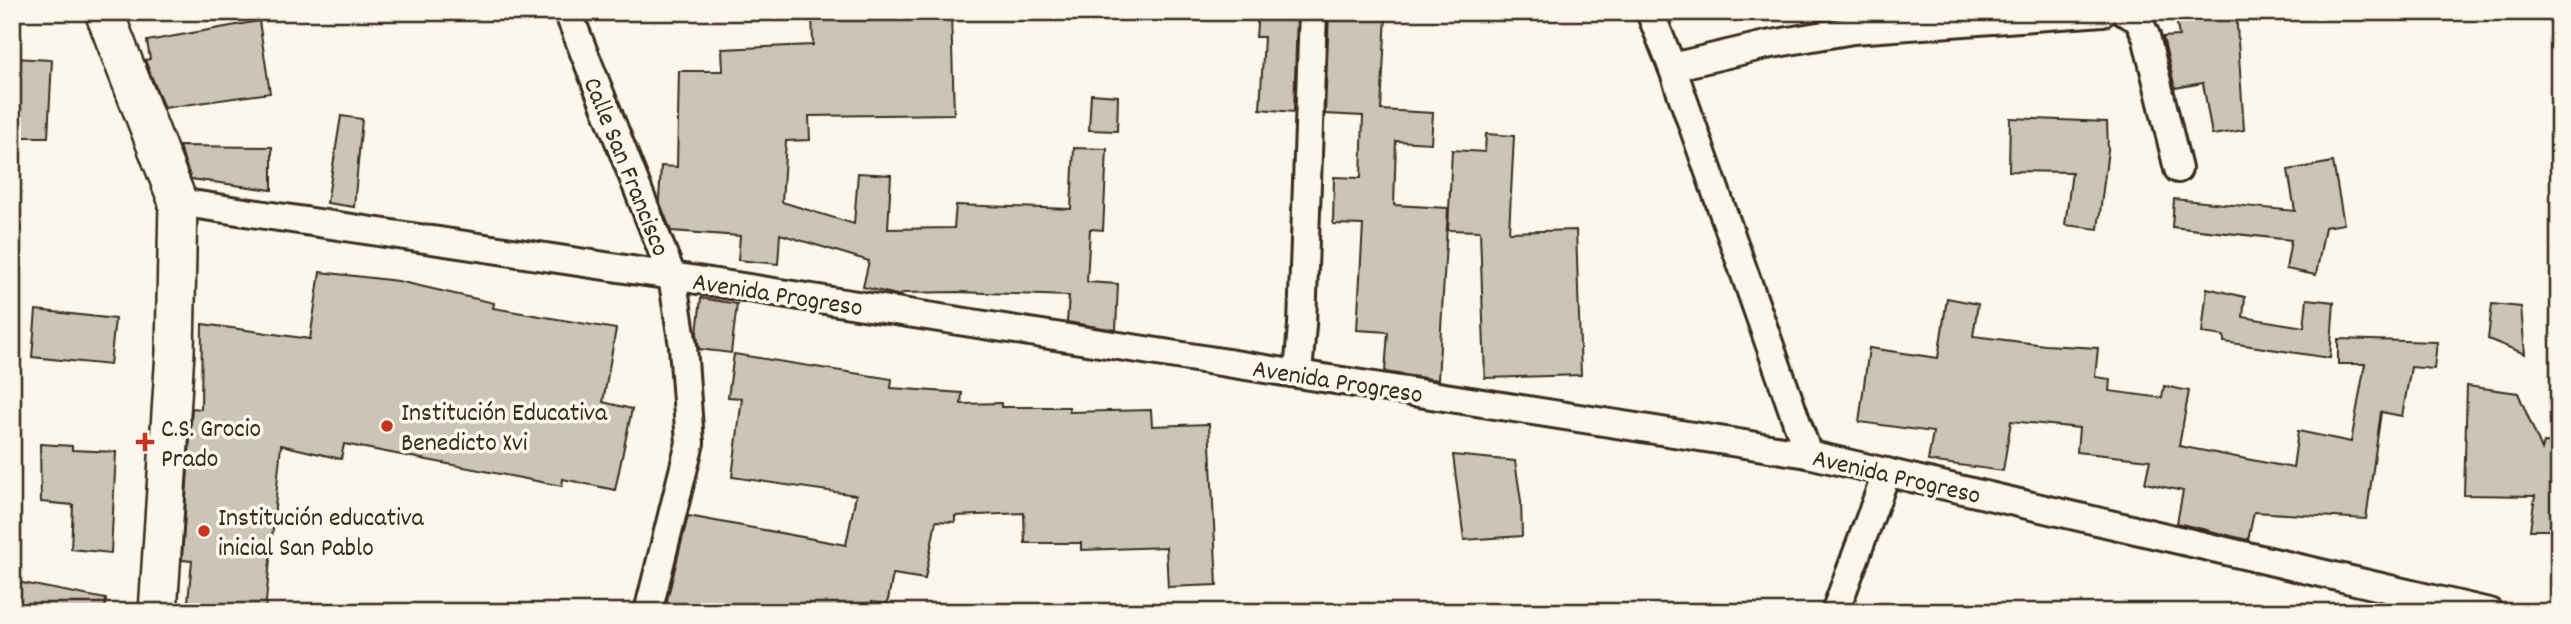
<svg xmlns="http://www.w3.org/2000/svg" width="2571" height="624" font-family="Dekko,sans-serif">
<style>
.building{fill:#ccc4b9;stroke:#3b2a1e;stroke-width:2}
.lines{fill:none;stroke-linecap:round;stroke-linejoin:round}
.minor-casing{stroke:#3b2a1e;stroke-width:32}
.secondary-casing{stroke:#3b2a1e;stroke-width:42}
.minor{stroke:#fbf7ec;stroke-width:26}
.secondary{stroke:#fbf7ec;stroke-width:37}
.poi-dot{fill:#c8321e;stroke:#fbf7ec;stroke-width:2.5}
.labels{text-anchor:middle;stroke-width:7;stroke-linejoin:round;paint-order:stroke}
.street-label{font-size:26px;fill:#3b2a1e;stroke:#fbf7ec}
.poi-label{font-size:26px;fill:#3b2a1e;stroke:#fbf7ec;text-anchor:start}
</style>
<rect width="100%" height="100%" fill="#fbf7ec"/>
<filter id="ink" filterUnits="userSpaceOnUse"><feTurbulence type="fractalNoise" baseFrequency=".0143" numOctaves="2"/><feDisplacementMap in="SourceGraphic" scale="14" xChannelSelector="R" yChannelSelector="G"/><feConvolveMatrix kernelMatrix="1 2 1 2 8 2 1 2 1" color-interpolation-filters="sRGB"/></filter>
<g filter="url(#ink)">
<!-- building -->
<g class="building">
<path d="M812 12H951L954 114 809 116 810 140 786 141 782 202 854 224 858 173 891 175 888 229 954 228 956 205 1071 209 1074 148 1107 149 1103 230 1090 229 1087 282 1118 284 1116 330 1067 322 1069 296 958 292 902 293 901 296 897 295 863 287 869 261 780 234 778 264 738 260 740 236 671 231 659 200 661 166 677 167 679 71H723L722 49 813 45Z"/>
<path d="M1258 12H1297L1294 112 1260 109 1264 37H1256Z"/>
<path d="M1329 12 1386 15 1381 110 1433 113 1431 143 1396 141 1394 205 1448 208 1438 380 1385 372 1388 332 1357 330 1363 225 1333 224 1334 177 1361 178 1363 116 1325 114Z"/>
<path d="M2175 12H2236L2244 130 2212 135 2203 83 2175 88 2163 37 2179 36Z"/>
<path d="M259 21 270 93 164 108 145 60 150 59 147 41Z"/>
<path d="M12 58 52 60 48 137H12Z"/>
<path d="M1091 94 1118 96 1117 131 1089 130Z"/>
<path d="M341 116 362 119 354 207 327 203Z"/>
<path d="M2010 118 2107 122 2108 150 2098 229 2065 225 2072 172 2009 171Z"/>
<path d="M1486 134 1514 136 1509 232 1576 230 1581 375 1485 378 1480 231 1448 230 1452 150 1485 152Z"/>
<path d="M179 146 272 147V190L191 179Z"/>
<path d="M2333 162 2344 224 2325 227 2316 275 2286 269 2291 240 2172 227 2174 199 2295 211 2288 170Z"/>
<path d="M320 272 398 281 494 303 493 308 616 329 603 402 632 409 615 490 563 479 562 486 344 444 341 459 281 445 265 612H187L192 561 182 560 192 408 201 409 202 324 310 339Z"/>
<path d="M2207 288 2245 297 2243 317 2304 327 2307 299 2334 302 2330 358 2224 342V336L2202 333Z"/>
<path d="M701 298 737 304 731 353 699 349 697 333Z"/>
<path d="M1947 298 1978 304 1973 336 2045 345 2098 348 2095 377 2110 379 2109 391 2162 398 2164 386 2189 391 2179 446 2293 468 2298 431 2351 442 2365 364H2338V339L2437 342 2434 369 2411 367 2402 416 2381 412 2366 519 2254 512 2248 540 2177 523 2183 491 2145 483 2150 460 2077 452 2079 428 2011 421 2003 471 1928 461 1933 432 1859 422 1869 348 1938 358Z"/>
<path d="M2492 304 2521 307 2525 354 2488 339Z"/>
<path d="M36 310 115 319 110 365 32 357Z"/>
<path d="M734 354 892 379 891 388 962 393 961 404 1001 403V407H1069V412L1151 410 1152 426 1209 424 1217 585 1168 587 1166 547 1081 550V543H1025L1024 513 955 516V522L936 521 925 579 893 574 887 605 872 602 870 612H664L688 516 846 545 856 495 732 477 742 398 728 397Z"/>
<path d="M2467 386 2518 393 2542 450 2544 443 2559 444V530H2530L2535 496 2464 495Z"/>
<path d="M40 444 72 446V450L116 452 111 553 71 549 73 505 41 502Z"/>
<path d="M1453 455 1515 461 1521 501 1522 536 1464 540Z"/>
<path d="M12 581 106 599 105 612H12Z"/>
</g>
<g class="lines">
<!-- minor casing -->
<g class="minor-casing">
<g id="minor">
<path d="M568 12 672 276 683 346 690 443 648 612"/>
<path d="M1650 12 1672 67 1808 454"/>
<path d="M2124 12 2138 19 2146 36 2178 169"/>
<path d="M1672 67 1766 45 1853 30 2103 12"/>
<path d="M178 202 672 276 1808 454 2489 612"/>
<path d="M1298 374 1302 325 1313 12"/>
<path d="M1835 612 1887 472"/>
</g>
</g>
<!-- secondary casing -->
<g class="secondary-casing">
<path id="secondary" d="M104 12 178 202 175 352 158 612"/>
</g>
<!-- minor -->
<use href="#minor" class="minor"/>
<!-- secondary -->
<use href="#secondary" class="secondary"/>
</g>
</g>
<!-- markers -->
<g class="poi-dot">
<circle cx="387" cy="426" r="7"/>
<path d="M141.5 431.5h7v7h7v7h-7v7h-7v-7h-7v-7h7z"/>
<circle cx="204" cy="531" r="7"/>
</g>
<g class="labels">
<!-- street labels -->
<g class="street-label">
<text transform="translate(628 166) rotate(68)" y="9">Calle San Francisco</text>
<text transform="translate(778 293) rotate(9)" y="9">Avenida Progreso</text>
<text transform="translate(1338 380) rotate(9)" y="9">Avenida Progreso</text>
<text transform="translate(1897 475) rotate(13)" y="9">Avenida Progreso</text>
</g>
<!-- poi labels -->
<g class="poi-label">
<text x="401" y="420">Institución Educativa<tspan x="401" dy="30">Benedicto Xvi</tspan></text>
<text x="161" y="436">C.S. Grocio<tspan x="161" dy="30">Prado</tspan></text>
<text x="218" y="525">Institución educativa<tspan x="218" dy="30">inicial San Pablo</tspan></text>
</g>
</g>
<!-- margin -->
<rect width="2571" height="624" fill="none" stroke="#fbf7ec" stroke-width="42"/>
<rect x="21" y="21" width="2529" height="582" fill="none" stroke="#3b2a1e" stroke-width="2.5" filter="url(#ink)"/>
</svg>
